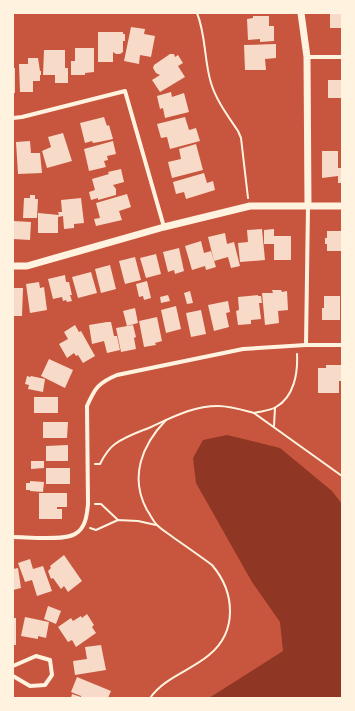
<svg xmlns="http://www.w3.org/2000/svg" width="355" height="711" font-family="Poppins,sans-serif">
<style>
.water{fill:#8f3625}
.building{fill:#f7dbc8}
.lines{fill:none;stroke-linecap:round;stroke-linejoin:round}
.path{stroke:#fff3e0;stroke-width:2}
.minor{stroke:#fff3e0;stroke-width:4}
.tertiary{stroke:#fff3e0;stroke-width:7}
</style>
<rect width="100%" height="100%" fill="#c8553d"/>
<!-- water -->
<path class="water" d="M227 435 280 448 332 491 342 504V698H209L283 651 280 622 252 582 196 483 193 458 203 440Z"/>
<!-- building -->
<g class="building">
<rect x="330" y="13" width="12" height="15"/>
<path d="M253 16H269V26H274V41L260 42V39L248 40 247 19 253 18Z"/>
<path d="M131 27 145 29 144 34 155 36 151 57 140 55 139 64 124 61Z"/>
<path d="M98 32H123V34H125V41H123V52L120 54H116L113 52V62H98Z"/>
<path d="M276 44V58L265 59 266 70H245L244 45Z"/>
<path d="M75 48H94V72L85 73V75H71V61H75Z"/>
<path d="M44 50H65V68H68V83H55V75H43Z"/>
<path d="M170 54H174L175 57 178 55 183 63 178 66 185 77 160 92 152 80 160 75 156 73 153 68 154 65Z"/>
<path d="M28 58H38L40 71H41V75H40V81H33V92H20L19 64H28Z"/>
<rect x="13" y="68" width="2" height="25"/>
<rect x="328" y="80" width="14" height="18"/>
<path d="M171 92 172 97 184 93 189 112 165 118 163 108 160 109 157 96Z"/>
<path d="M104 117 107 126 109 125 113 139 99 142 93 143 92 141 85 143 80 123Z"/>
<path d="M185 117 189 130 196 128 200 141 170 149 167 137 161 138 157 124Z"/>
<path d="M63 133 72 161 47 168 42 151 51 147 48 137Z"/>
<path d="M30 141 31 153H40L42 173 18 174 16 142Z"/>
<path d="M113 141 116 154 107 156 108 160 104 161 106 167 89 171 84 149Z"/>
<path d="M196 144 203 170 172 178 168 162 181 159 179 149Z"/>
<path d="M322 151H338V168H342V183H338V176L322 178Z"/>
<path d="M121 169 124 182 113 185 116 189V195L98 200V198L91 200 89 192 95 190 92 179 109 174 108 172Z"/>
<path d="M204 173 207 183 213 181 215 190 186 199 184 192 176 194 173 182Z"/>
<path d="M127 194 131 207 119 211 122 220 96 226 94 219 100 218 96 203Z"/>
<path d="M30 195H35V199H38L37 218H23L24 198H30Z"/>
<path d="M81 198 84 223 74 224V228L64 229 63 216 58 217V233H38V213L59 215 58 212H62L61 200Z"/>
<path d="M13 221 31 222 30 240 13 239Z"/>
<path d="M262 229 265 260 240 262 238 243 248 242 247 230Z"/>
<path d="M274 229V236H291V260H274V244H264V230Z"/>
<path d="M327 231H342V251H327V244H325V238H327Z"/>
<path d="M225 233 227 244 234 242 240 266 231 268 228 257 214 261 208 237Z"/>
<path d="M201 241 204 253 211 251 216 267 206 270 205 266 192 270 185 246Z"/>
<path d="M179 248 184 271 175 274 174 270 168 272 163 252Z"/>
<path d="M156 254 161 274 146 278 140 258Z"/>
<path d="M135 257 141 280 125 284 119 261Z"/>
<path d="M110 265 116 289 101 293 95 269Z"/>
<path d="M91 272 97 293 78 298 72 277Z"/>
<path d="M65 275 66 282H69L72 295H70L72 301 67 302 66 300 63 301 62 297 53 299 48 279Z"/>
<path d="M147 281 151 298 144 300 143 296 139 297 136 284Z"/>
<path d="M39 282 40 288 44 287 47 310 30 313 26 284Z"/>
<path d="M13 288H23L22 316H13Z"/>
<path d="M272 290H281L282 292 287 291 288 310 278 311 279 323 265 325 262 293H273Z"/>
<path d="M190 291 193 303 187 304 184 293Z"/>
<path d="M168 295 170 301 161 303 160 297Z"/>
<path d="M258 295V296H261L262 303H259L261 319 251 320V324L238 325 236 311 239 310 238 297Z"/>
<path d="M324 296H340V320H322V308H324Z"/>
<path d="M228 301 230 312 226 313 229 327 214 331 208 305Z"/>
<path d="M176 306 181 329 166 333 161 310Z"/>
<path d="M135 308 138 323 127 326 123 311Z"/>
<path d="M201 310 206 334 191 337 186 313Z"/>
<path d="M157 317 162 341 155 343 156 345 144 347 139 321Z"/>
<path d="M107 322H111L114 336H117L120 350 107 353 104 341 92 344 89 325Z"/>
<path d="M75 325 79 332 81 331 95 356 83 363 78 355 76 356 74 353 67 358 59 344 68 339 64 332Z"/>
<path d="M133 325 136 337 134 338 136 349 121 352 116 328Z"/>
<path d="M49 359 73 370 65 388 41 376Z"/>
<path d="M326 365H341V381H339V393H318V368H326Z"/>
<path d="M27 376 30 377 31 376 45 379 43 392 28 389 29 385 25 384Z"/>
<rect x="34" y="397" width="24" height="16"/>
<path d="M43 422H68L67 438H43Z"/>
<path d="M68 445V461H46V446Z"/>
<path d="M31 461H44V468L31 469Z"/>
<rect x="46" y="468" width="24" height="16"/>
<path d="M30 481 44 482 43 492 30 491V490H26V483H30Z"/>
<path d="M39 493H67V507H57V509H62V519H39Z"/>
<path d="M64 555 82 581 68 592 64 586 61 589 53 578 51 579 48 571 51 568 50 566Z"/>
<path d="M30 559 33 569 43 566 52 591 37 596 32 580 25 582 18 563Z"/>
<path d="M18 568 21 588 13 590V569Z"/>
<path d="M48 606 61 611 56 624 44 619Z"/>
<path d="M87 614 94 625 92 627 96 633 76 647 72 640 68 642 58 627 71 618 73 621 81 616 82 618Z"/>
<path d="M25 617 49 622 46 638 38 636V639L21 636Z"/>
<rect x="13" y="618" width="3" height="27"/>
<path d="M101 645 106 670 75 675 73 661 87 659 85 647Z"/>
<path d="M77 677 111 691 108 698H71L72 694 81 697V696L71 692Z"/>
</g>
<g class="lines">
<!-- path -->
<g class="path">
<path d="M197 13C206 35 204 60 211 83 216 100 228 116 238 131L241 138 248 198"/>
<path d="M254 413C261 411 270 411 276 407 294 397 298 373 297 354"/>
<path d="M274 426 275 408"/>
<path d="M95 464H100C104 456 108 449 115 444 126 436 139 432 151 427 173 417 193 406 218 406 230 406 243 410 254 413L342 476"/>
<path d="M95 504H101L118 520"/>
<path d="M90 528 96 530 118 520 138 521 156 525"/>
<path d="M150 698C165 677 190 671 209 655 238 631 235 592 212 565 200 556 187 547 174 538 169 534 162 530 157 525 153 521 150 514 147 510 129 477 142 445 166 420"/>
</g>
<!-- minor -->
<g class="minor">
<path d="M307 57H342"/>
<path d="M13 118 22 117 125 91 164 227"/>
<path d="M306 345 308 206"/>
<path d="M13 537C27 537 64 541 75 534 86 528 87 514 88 504L87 406C95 388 98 383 117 375L243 349 306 345H342"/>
<path d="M13 666 36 656 50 660 52 675 45 685 30 686 13 676"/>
</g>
<!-- tertiary -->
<g class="tertiary">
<path d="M301 13 307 57 308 206"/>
<path d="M13 266H27L164 227 250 206H342"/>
</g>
</g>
<!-- border -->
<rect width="355" height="711" fill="none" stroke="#fff3e0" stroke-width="28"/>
</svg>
